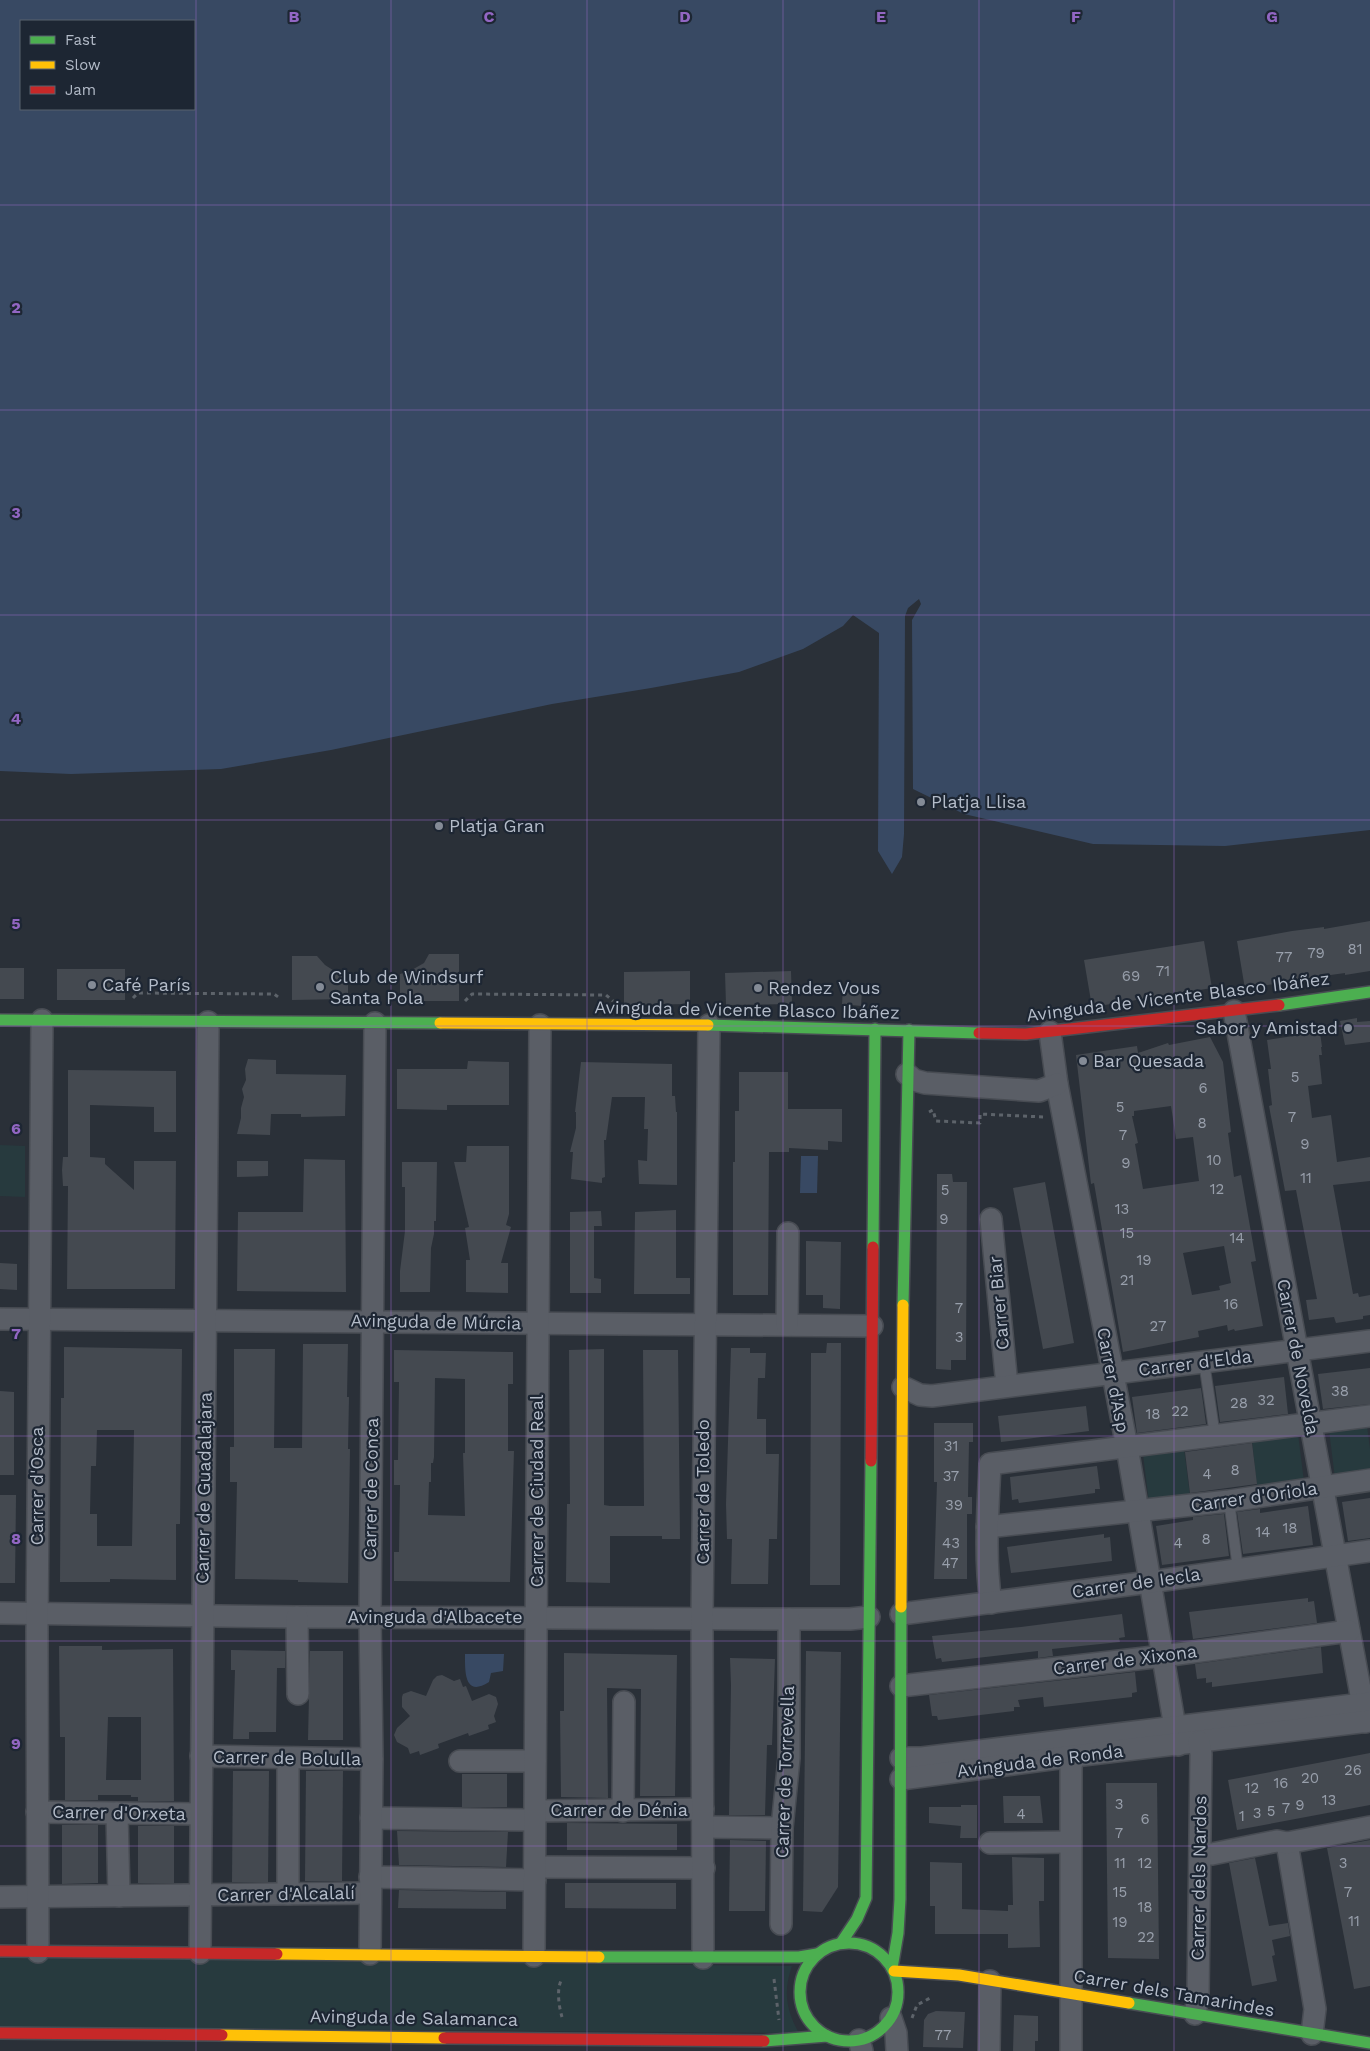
<svg xmlns="http://www.w3.org/2000/svg" width="1370" height="2051" font-family="'Work Sans',sans-serif">
<style>
.green{fill:#273a3e}
.water{fill:#384963;fill-rule:evenodd}
.building{fill:#444950;fill-rule:evenodd}
.lines{fill:none;stroke-linecap:round;stroke-linejoin:round}
.lane-casing{stroke:#484c53;stroke-width:12}
.street-casing{stroke:#484c53;stroke-width:24}
.fast-casing{stroke:#484c53;stroke-width:14}
.slow-casing{stroke:#484c53;stroke-width:14}
.jam-casing{stroke:#484c53;stroke-width:14}
.path{stroke:#5d636a;stroke-width:3;stroke-dasharray:4 4;stroke-linecap:butt}
.lane{stroke:#5a5e66;stroke-width:10}
.street{stroke:#5a5e66;stroke-width:21}
.fast{stroke:#4caf50;stroke-width:11}
.slow{stroke:#ffc107;stroke-width:11}
.jam{stroke:#c62828;stroke-width:11}
.grid{fill:none;stroke:#9266c3;stroke-width:1;stroke-opacity:0.55}
.poi-dot{fill:#848b96;stroke:#1d2633;stroke-width:2}
.labels{text-anchor:middle;stroke-width:4.5;stroke-linejoin:round;paint-order:stroke}
.number-label{font-size:15px;fill:#989fab}
.poi-label{font-size:18px;fill:#b4bcc9;stroke:#1d2633;text-anchor:start}
.street-label{font-size:18px;fill:#b4bcc9;stroke:#1d2633}
.grid-label{font-size:16px;text-anchor:middle;font-weight:bold;fill:#9266c3;stroke:#1d2633;stroke-width:4.5;stroke-linejoin:round;paint-order:stroke}
</style>
<rect width="100%" height="100%" fill="#2a3038"/>
<!-- green -->
<g class="green">
<path d="M0 1145 25 1146V1197L0 1196Z"/>
<path d="M1367 1426 1370 1449V1473L1335 1478 1329 1430Z"/>
<path d="M1298 1434 1304 1482 1257 1487 1252 1440Z"/>
<path d="M1184 1449 1190 1496 1149 1502 1143 1454Z"/>
<path d="M0 1958 792 1966C783 1991 786 2010 799 2033L0 2027Z"/>
</g>
<!-- water -->
<g class="water">
<path d="M0 0H1370V830L1225 846 1093 844 964 814 913 789 912 620 921 604 919 599 908 608 905 616 904 834 902 857 892 874 878 851 879 633 853 615 843 626 803 649 739 672 651 688 552 704 331 750 221 769 71 774 0 771ZM194 21V109H21V21Z"/>
<path d="M801 1156H818L817 1193H800Z"/>
<path d="M465 1654H504L503 1671 491 1673 489 1682C464 1698 465 1671 465 1654Z"/>
</g>
<!-- building -->
<g class="building">
<path d="M1370 921V971L1345 975V973L1309 978 1245 989 1237 941 1292 931 1324 927V929Z"/>
<path d="M1204 941 1212 988 1092 1007 1084 960Z"/>
<path d="M429 954H459V1001H400V974L410 971 424 963Z"/>
<path d="M292 956H317L325 965 336 972 348 974V999L292 1000Z"/>
<rect x="0" y="968" width="24" height="31"/>
<rect x="57" y="969" width="68" height="31"/>
<path d="M690 971V1004L624 1005V972Z"/>
<path d="M791 971 792 1004 726 1005 725 973Z"/>
<path d="M843 989 862 990 861 1006 842 1004Z"/>
<path d="M1357 1018V1022L1370 1021V1042L1345 1045 1340 1021Z"/>
<path d="M1320 1032 1322 1047H1321L1322 1055H1319L1322 1084 1308 1086 1312 1118 1331 1115 1337 1162 1370 1157V1181L1333 1185 1353 1294 1358 1293 1359 1297 1370 1295V1315L1363 1316V1319L1336 1323 1334 1317 1309 1320 1306 1300 1317 1299 1296 1190 1285 1191 1269 1106 1272 1105 1268 1069H1271L1267 1040Z"/>
<path d="M1210 1037 1223 1062 1231 1132 1228 1133 1234 1177 1241 1175 1256 1261 1251 1262 1263 1326 1235 1331 1234 1329 1228 1331 1227 1325 1198 1331 1199 1337 1123 1352 1094 1183 1091 1184 1076 1055 1137 1046 1138 1053 1168 1043 1169 1045ZM1171 1106 1176 1139 1193 1137 1199 1181 1143 1189 1135 1144 1138 1143 1132 1116H1134V1111ZM1224 1246 1231 1283 1219 1286 1220 1290 1192 1295 1183 1253Z"/>
<path d="M248 1059 276 1060V1074L346 1075 345 1116 301 1117V1114H271L270 1135 237 1134 241 1118V1108L244 1097 242 1089 246 1080 245 1069Z"/>
<path d="M468 1061 509 1062V1105H447V1110L397 1109V1069H467Z"/>
<path d="M581 1062 672 1064V1096H675L676 1112H677V1185L639 1184 638 1160 647 1161 648 1129H644L645 1097H612L606 1140H604L605 1177 602 1178V1183L571 1179 573 1152H570L576 1128V1112H575Z"/>
<path d="M68 1070 176 1071V1132H154V1107L90 1105V1157L105 1158V1164L134 1190V1161H176L175 1289H67L68 1186H63L62 1170 63 1157H68Z"/>
<path d="M739 1072H788V1109H842V1142L828 1141V1150L789 1148V1152H769L768 1295H733V1162H735V1111H739Z"/>
<path d="M467 1146H509V1214L506 1225 511 1227 501 1263H508V1293L466 1292V1260H470L465 1228 469 1227 454 1162H466Z"/>
<path d="M304 1159 345 1160 346 1292 237 1291 238 1212H303Z"/>
<path d="M237 1161H268V1176L237 1177Z"/>
<path d="M402 1162H437L436 1221H434V1234L431 1248 430 1292H400V1271L405 1231V1187H402Z"/>
<path d="M937 1174H952L953 1182H967L966 1360H951V1370L936 1369Z"/>
<path d="M1045 1182 1074 1343 1043 1349 1013 1188Z"/>
<path d="M676 1210V1278H690V1294H634L635 1212Z"/>
<path d="M601 1211 602 1226H594V1278L601 1279V1293H570V1212Z"/>
<path d="M806 1241 841 1242 840 1309 823 1308V1295H806Z"/>
<path d="M0 1263 17 1264V1290L0 1289Z"/>
<path d="M827 1343H841L840 1585H810L811 1353H826Z"/>
<path d="M303 1344H348L347 1397H349L348 1449H350L348 1583 298 1582V1580L235 1579 237 1482H230V1447H234V1349H275L274 1448H302Z"/>
<path d="M64 1347 182 1349 180 1524H176V1580L110 1579V1582H60L61 1398H64ZM97 1430H134L132 1546H97V1514H90L91 1466H96Z"/>
<path d="M731 1348H750V1353H766L765 1378H758L757 1419H766V1454H779L777 1539H769L768 1584H731L732 1539H727L726 1504Z"/>
<path d="M604 1349V1505L610 1506H644L643 1350H678L680 1539H662V1536H610V1583L566 1582 567 1504H570L569 1350Z"/>
<path d="M394 1350 513 1352V1384H508V1451H514L510 1582 394 1581V1552H399L400 1485H394V1460H398L399 1382H394ZM435 1378 465 1379V1453H463L465 1516 428 1515 429 1482H431V1463H433L434 1457Z"/>
<path d="M1370 1368V1404L1323 1409 1318 1374Z"/>
<path d="M1284 1377 1288 1414 1220 1422 1215 1386Z"/>
<path d="M1201 1388 1206 1424 1137 1433 1132 1397Z"/>
<path d="M0 1391 14 1392V1475H0Z"/>
<path d="M1086 1406 1089 1431 1001 1442 998 1416Z"/>
<path d="M934 1423H973V1442H969L968 1497H972V1514H967V1579H934L937 1482H934Z"/>
<path d="M1252 1443 1257 1484 1190 1493 1185 1452Z"/>
<path d="M1097 1466 1100 1489H1095V1493L1019 1503 1018 1499 1012 1500 1010 1477Z"/>
<path d="M0 1495H16L15 1583H0Z"/>
<path d="M1370 1498V1538L1348 1541 1342 1502Z"/>
<path d="M1308 1506 1313 1545 1243 1554 1237 1512 1260 1509V1513Z"/>
<path d="M1224 1514 1229 1556 1162 1565 1156 1526 1193 1520V1517Z"/>
<path d="M1104 1534V1538L1110 1537 1112 1561 1011 1573 1007 1547Z"/>
<path d="M1308 1598V1602L1314 1601 1317 1623 1193 1639 1189 1612Z"/>
<path d="M1122 1614 1125 1637 1119 1638 1120 1642 1052 1649 1053 1656 1038 1658V1651L942 1662 941 1658 936 1659 932 1636 1021 1627Z"/>
<path d="M59 1646H102V1650L173 1649 174 1801H138V1797H131V1795H98V1800H65V1737H60ZM108 1717H141V1780H106Z"/>
<path d="M1321 1647 1323 1673 1212 1687V1682L1206 1683V1678L1197 1679 1195 1664Z"/>
<path d="M231 1650 285 1651V1668H277L276 1732H249V1739H233L235 1670H231Z"/>
<path d="M310 1651H343V1740H308Z"/>
<path d="M806 1651 841 1652 838 1887 822 1912 803 1911Z"/>
<path d="M564 1653 677 1655 675 1796H640L641 1689 607 1688 608 1798 561 1797 560 1711H564Z"/>
<path d="M730 1658 775 1659 772 1745H767L765 1815H729L731 1685Z"/>
<path d="M1135 1672 1137 1692 1132 1693V1697L1044 1707 1043 1697 1018 1700 1020 1707H1014V1711L947 1719 938 1720 937 1716H932L929 1695Z"/>
<path d="M442 1675 454 1681 460 1679 463 1687 466 1686 472 1701 489 1694 496 1697 498 1704 494 1716 496 1722 488 1725 489 1729 469 1736 468 1733 438 1744 439 1748 420 1755 419 1751 410 1754 408 1748 397 1742 394 1735 397 1728 410 1716 402 1707V1697L403 1694 411 1691 426 1696 433 1680 437 1676Z"/>
<path d="M1370 1753V1805L1237 1830 1228 1780Z"/>
<path d="M233 1771H269L268 1882H232Z"/>
<path d="M306 1771H343L342 1881H305Z"/>
<rect x="462" y="1774" width="45" height="33"/>
<path d="M1106 1783H1157L1159 1959 1108 1958Z"/>
<path d="M1003 1796H1040L1043 1823H1004Z"/>
<path d="M961 1805H977V1838H960L961 1826 929 1823V1807H961Z"/>
<path d="M567 1823 677 1824V1850H567Z"/>
<path d="M62 1825H98V1883L62 1884Z"/>
<rect x="138" y="1826" width="36" height="57"/>
<path d="M397 1831 508 1832 506 1867 399 1865Z"/>
<path d="M730 1840 766 1841 765 1911H729Z"/>
<path d="M1370 1840V1986L1354 1989 1327 1848Z"/>
<path d="M1012 1857 1044 1858V1901H1039L1040 1947 1008 1948V1934H935V1906H930V1862L962 1863V1909L1008 1911V1905H1013Z"/>
<path d="M1255 1858 1269 1926 1288 1923 1290 1936 1272 1940 1275 1955 1272 1956 1277 1981 1252 1986 1229 1863Z"/>
<path d="M565 1883H676V1909L565 1908Z"/>
<path d="M399 1890 506 1892V1909L398 1908Z"/>
<path d="M936 2011 965 2012 963 2048 923 2047 924 2020 928 2014Z"/>
<path d="M1014 2015 1038 2016V2041H1035V2051H1013Z"/>
</g>
<g class="lines">
<!-- lane casing -->
<g class="lane-casing">
<g id="lane">
<path d="M1204 1362 1215 1436"/>
<path d="M1229 1501 1238 1569"/>
</g>
</g>
<!-- street casing -->
<g class="street-casing">
<g id="street">
<path d="M1234 1011 1360 1689 1365 1722"/>
<path d="M1050 1032 1057 1084 1127 1447 1178 1745"/>
<path d="M907 1074 914 1080 925 1083 1039 1091 1057 1084"/>
<path d="M991 1219 1007 1386"/>
<path d="M0 1319 872 1326"/>
<path d="M787 1325 788 1233"/>
<path d="M903 1387 920 1395 932 1396 1370 1341"/>
<path d="M987 1527 1229 1501 1370 1480"/>
<path d="M991 1603C984 1557 988 1510 990 1464L1370 1416"/>
<path d="M0 1613 297 1617 789 1619H850L869 1617"/>
<path d="M901 1614 1150 1582 1370 1551"/>
<path d="M297 1617 298 1694"/>
<path d="M901 1686 1163 1656 1349 1631"/>
<path d="M201 1756 372 1759"/>
<path d="M901 1758H922L1370 1703"/>
<path d="M460 1761H535"/>
<path d="M901 1779 1074 1756 1370 1721"/>
<path d="M535 1811 703 1809"/>
<path d="M623 1811 624 1702"/>
<path d="M37 1812 201 1814"/>
<path d="M117 1813 119 1896"/>
<path d="M371 1818 535 1820"/>
<path d="M703 1827 782 1828"/>
<path d="M990 1843 1071 1842"/>
<path d="M1287 1843 1315 2009 1312 2034"/>
<path d="M1200 1854H1212L1277 1841 1287 1843 1370 1827"/>
<path d="M535 1867 704 1868"/>
<path d="M370 1877 535 1880"/>
<path d="M288 1894V1758"/>
<path d="M0 1897 370 1893"/>
<path d="M781 1924 782 1828 789 1758V1619"/>
<path d="M38 1952 37 1631 42 1020"/>
<path d="M200 1953 208 1022"/>
<path d="M370 1954 372 1759 370 1617 375 1023"/>
<path d="M534 1956 540 1025"/>
<path d="M703 1958 702 1618 709 1025"/>
<path d="M1195 2014 1198 1997 1201 1754 1199 1742"/>
<path d="M891 2018 896 2033 897 2051"/>
<path d="M859 2040 862 2051"/>
<path d="M989 2051 990 1981"/>
<path d="M1071 2051V1766L1074 1756"/>
</g>
</g>
<!-- fast casing -->
<g class="fast-casing">
<g id="fast">
<path d="M1279 1005 1370 992"/>
<path d="M0 1020 440 1023"/>
<path d="M708 1025 979 1033"/>
<path d="M873 1247 875 1029"/>
<path d="M903 1305 909 1030"/>
<circle cx="849" cy="1992" r="49"/>
<path d="M841 1943 857 1919 866 1898 871 1461"/>
<path d="M599 1957H799L817 1954"/>
<path d="M892 1968 898 1933 900 1899 901 1607"/>
<path d="M1129 2003 1370 2043"/>
<path d="M764 2041 827 2036"/>
</g>
</g>
<!-- slow casing -->
<g class="slow-casing">
<g id="slow">
<path d="M440 1023 708 1025"/>
<path d="M901 1607 903 1305"/>
<path d="M277 1954 599 1957"/>
<path d="M894 1971 959 1975 1129 2003"/>
<path d="M222 2035 444 2038"/>
</g>
</g>
<!-- jam casing -->
<g class="jam-casing">
<g id="jam">
<path d="M979 1033 1026 1034 1279 1005"/>
<path d="M871 1461 873 1247"/>
<path d="M0 1951 277 1954"/>
<path d="M0 2033 222 2035"/>
<path d="M444 2038 764 2041"/>
</g>
</g>
<!-- path -->
<g class="path">
<path d="M133 998 138 993 274 994 281 999"/>
<path d="M465 1001 472 994 606 995 613 1001"/>
<path d="M929 1112 933 1110 936 1121 980 1123V1114L1044 1117"/>
<path d="M774 1979 779 2020"/>
<path d="M562 2017C559 2007 556 1988 562 1979"/>
<path d="M912 2018 917 2005 930 1998"/>
</g>
<!-- lane -->
<use href="#lane" class="lane"/>
<!-- street -->
<use href="#street" class="street"/>
<!-- fast -->
<use href="#fast" class="fast"/>
<!-- slow -->
<use href="#slow" class="slow"/>
<!-- jam -->
<use href="#jam" class="jam"/>
</g>
<!-- grid -->
<path class="grid" d="M196 0V2051M391 0V2051M587 0V2051M783 0V2051M979 0V2051M1174 0V2051M0 205H1370M0 410H1370M0 615H1370M0 820H1370M0 1026H1370M0 1231H1370M0 1436H1370M0 1641H1370M0 1846H1370"/>
<!-- markers -->
<g class="poi-dot">
<circle cx="921" cy="802" r="5"/>
<circle cx="439" cy="826" r="5"/>
<circle cx="92" cy="985" r="5"/>
<circle cx="320" cy="987" r="5"/>
<circle cx="758" cy="988" r="5"/>
<circle cx="1348" cy="1028" r="5"/>
<circle cx="1083" cy="1061" r="5"/>
</g>
<g class="labels">
<!-- number labels -->
<g class="number-label">
<text x="1355" y="954">81</text>
<text x="1316" y="958">79</text>
<text x="1284" y="962">77</text>
<text x="1163" y="976">71</text>
<text x="1131" y="981">69</text>
<text x="1295" y="1082">5</text>
<text x="1203" y="1093">6</text>
<text x="1120" y="1112">5</text>
<text x="1292" y="1122">7</text>
<text x="1202" y="1128">8</text>
<text x="1123" y="1140">7</text>
<text x="1305" y="1149">9</text>
<text x="1214" y="1165">10</text>
<text x="1126" y="1168">9</text>
<text x="1306" y="1183">11</text>
<text x="1217" y="1194">12</text>
<text x="945" y="1195">5</text>
<text x="1122" y="1214">13</text>
<text x="944" y="1224">9</text>
<text x="1127" y="1238">15</text>
<text x="1237" y="1243">14</text>
<text x="1144" y="1265">19</text>
<text x="1127" y="1285">21</text>
<text x="1231" y="1309">16</text>
<text x="959" y="1313">7</text>
<text x="1158" y="1331">27</text>
<text x="959" y="1342">3</text>
<text x="1340" y="1396">38</text>
<text x="1266" y="1405">32</text>
<text x="1239" y="1408">28</text>
<text x="1180" y="1416">22</text>
<text x="1153" y="1419">18</text>
<text x="951" y="1451">31</text>
<text x="1235" y="1475">8</text>
<text x="1207" y="1479">4</text>
<text x="951" y="1481">37</text>
<text x="954" y="1510">39</text>
<text x="1290" y="1533">18</text>
<text x="1263" y="1537">14</text>
<text x="1206" y="1544">8</text>
<text x="951" y="1548">43</text>
<text x="1178" y="1548">4</text>
<text x="950" y="1568">47</text>
<text x="1353" y="1775">26</text>
<text x="1310" y="1783">20</text>
<text x="1281" y="1788">16</text>
<text x="1252" y="1793">12</text>
<text x="1329" y="1805">13</text>
<text x="1119" y="1809">3</text>
<text x="1300" y="1810">9</text>
<text x="1286" y="1813">7</text>
<text x="1271" y="1816">5</text>
<text x="1257" y="1818">3</text>
<text x="1021" y="1819">4</text>
<text x="1242" y="1821">1</text>
<text x="1145" y="1824">6</text>
<text x="1119" y="1838">7</text>
<text x="1120" y="1868">11</text>
<text x="1145" y="1868">12</text>
<text x="1343" y="1868">3</text>
<text x="1120" y="1897">15</text>
<text x="1348" y="1897">7</text>
<text x="1145" y="1912">18</text>
<text x="1354" y="1926">11</text>
<text x="1120" y="1927">19</text>
<text x="1146" y="1942">22</text>
<text x="943" y="2040">77</text>
</g>
<!-- poi labels -->
<g class="poi-label">
<text x="931" y="808">Platja Llisa</text>
<text x="449" y="832">Platja Gran</text>
<text x="330" y="983">Club de Windsurf<tspan x="330" dy="21">Santa Pola</tspan></text>
<text x="102" y="991">Café París</text>
<text x="768" y="994">Rendez Vous</text>
<text x="1338" y="1034" text-anchor="end">Sabor y Amistad</text>
<text x="1093" y="1067">Bar Quesada</text>
</g>
<!-- street labels -->
<g class="street-label">
<text transform="translate(1178 997) rotate(-7)" y="6">Avinguda de Vicente Blasco Ibáñez</text>
<text transform="translate(747 1010) rotate(1)" y="6">Avinguda de Vicente Blasco Ibáñez</text>
<text transform="translate(999 1303) rotate(-95)" y="6">Carrer Biar</text>
<text transform="translate(436 1322) rotate(1)" y="6">Avinguda de Múrcia</text>
<text transform="translate(1298 1357) rotate(79)" y="6">Carrer de Novelda</text>
<text transform="translate(1195 1363) rotate(-7)" y="6">Carrer d'Elda</text>
<text transform="translate(1113 1380) rotate(79)" y="6">Carrer d'Asp</text>
<text transform="translate(37 1486) rotate(-90)" y="6">Carrer d'Osca</text>
<text transform="translate(204 1488) rotate(-89)" y="6">Carrer de Guadalajara</text>
<text transform="translate(371 1489) rotate(-89)" y="6">Carrer de Conca</text>
<text transform="translate(537 1491) rotate(-90)" y="6">Carrer de Ciudad Real</text>
<text transform="translate(703 1492) rotate(-90)" y="6">Carrer de Toledo</text>
<text transform="translate(1254 1497) rotate(-8)" y="6">Carrer d'Oriola</text>
<text transform="translate(1136 1583) rotate(-8)" y="6">Carrer de Iecla</text>
<text x="435" y="1623">Avinguda d'Albacete</text>
<text transform="translate(1125 1660) rotate(-7)" y="6">Carrer de Xixona</text>
<text transform="translate(287 1758) rotate(1)" y="6">Carrer de Bolulla</text>
<text transform="translate(1040 1761) rotate(-7)" y="6">Avinguda de Ronda</text>
<text transform="translate(785 1772) rotate(-88)" y="6">Carrer de Torrevella</text>
<text x="619" y="1816">Carrer de Dénia</text>
<text transform="translate(119 1813) rotate(1)" y="6">Carrer d'Orxeta</text>
<text transform="translate(1199 1878) rotate(-89)" y="6">Carrer dels Nardos</text>
<text transform="translate(286 1894) rotate(-1)" y="6">Carrer d'Alcalalí</text>
<text transform="translate(1174 1993) rotate(10)" y="6">Carrer dels Tamarindes</text>
<text transform="translate(414 2018) rotate(1)" y="6">Avinguda de Salamanca</text>
</g>
</g>
<g class="grid-label">
<text x="294" y="22">B</text>
<text x="489" y="22">C</text>
<text x="685" y="22">D</text>
<text x="881" y="22">E</text>
<text x="1076" y="22">F</text>
<text x="1272" y="22">G</text>
<text x="16" y="313">2</text>
<text x="16" y="518">3</text>
<text x="16" y="724">4</text>
<text x="16" y="929">5</text>
<text x="16" y="1134">6</text>
<text x="16" y="1339">7</text>
<text x="16" y="1544">8</text>
<text x="16" y="1749">9</text>
</g>
<!-- legend -->
<rect x="20" y="20" width="175" height="90" fill="#1d2633" stroke="#59626f"/>
<rect x="30" y="36" width="25" height="8" fill="#4caf50" stroke="#59626f"/>
<text x="65" y="45" font-size="15" fill="#b4bcc9">Fast</text>
<rect x="30" y="61" width="25" height="8" fill="#ffc107" stroke="#59626f"/>
<text x="65" y="70" font-size="15" fill="#b4bcc9">Slow</text>
<rect x="30" y="86" width="25" height="8" fill="#c62828" stroke="#59626f"/>
<text x="65" y="95" font-size="15" fill="#b4bcc9">Jam</text>
</svg>
